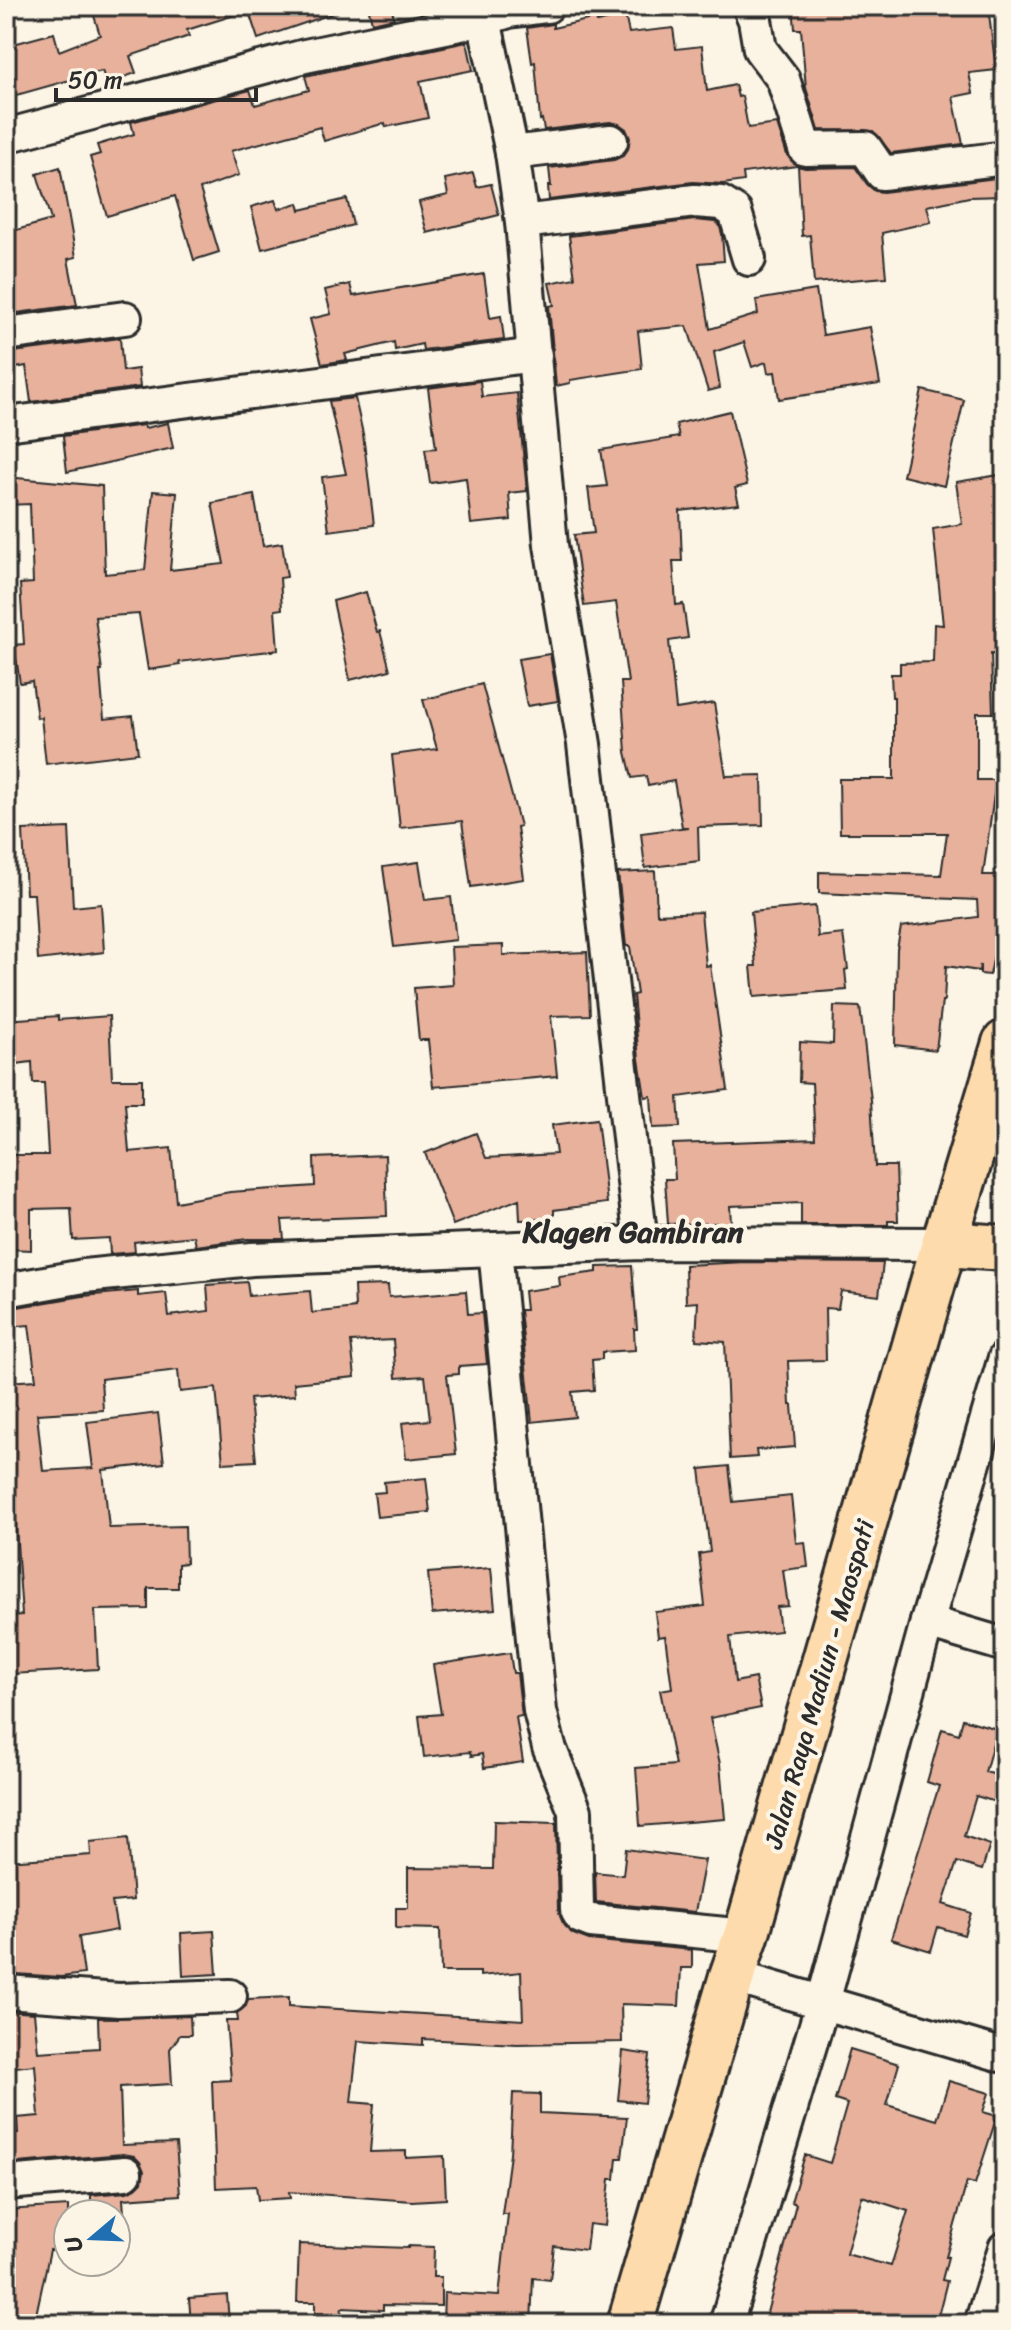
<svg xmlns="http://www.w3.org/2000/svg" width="1011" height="2330" font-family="Sriracha,sans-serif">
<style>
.building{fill:#e7b19c;stroke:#2b2b2b;stroke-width:2;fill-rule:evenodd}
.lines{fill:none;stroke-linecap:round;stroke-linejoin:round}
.street-casing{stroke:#2b2b2b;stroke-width:38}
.highway-casing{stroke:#2b2b2b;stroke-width:50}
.street{stroke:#fcf5e5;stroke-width:32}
.highway{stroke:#fedbac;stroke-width:44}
.labels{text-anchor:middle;stroke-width:8;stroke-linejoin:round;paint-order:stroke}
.street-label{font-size:26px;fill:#2b2b2b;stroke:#fcf5e5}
.quarter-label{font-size:30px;font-weight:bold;fill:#2b2b2b;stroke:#fcf5e5}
</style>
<rect width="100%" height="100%" fill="#fcf5e5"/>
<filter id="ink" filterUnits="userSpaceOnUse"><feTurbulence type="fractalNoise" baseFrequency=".0125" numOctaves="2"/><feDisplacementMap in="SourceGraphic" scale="16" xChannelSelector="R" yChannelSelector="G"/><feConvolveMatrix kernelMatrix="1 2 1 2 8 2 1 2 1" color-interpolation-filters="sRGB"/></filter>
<g filter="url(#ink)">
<!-- building -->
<g class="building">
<path d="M91 6H246L247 11 187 30 189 36 130 56 136 73 107 83 102 71 6 98V46L54 33 59 51 100 35Z"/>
<path d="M247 6H342L343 10 258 39Z"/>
<path d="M368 6H391L394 18 372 23Z"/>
<path d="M793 6H988L996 70 969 73 973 93 953 97 963 144 891 153 873 131 819 130 806 88 801 29H795Z"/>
<path d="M625 15 629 33 673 28 676 49 702 46 707 91 735 85 738 97 742 96 748 128 777 124 787 155 797 166 743 173 744 181 723 184 693 182 549 200 548 186H551L549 168 614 160 623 156 628 149 630 138 626 129 619 124 610 122 544 130 542 119 540 120 535 62 532 63 527 28 553 24V28L596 18 597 22Z"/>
<path d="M467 42 473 70 420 81 428 118 386 127 385 123 324 141 320 127 231 151 239 175 200 189 219 252 194 260 175 196 107 216 90 157 100 154 97 145 134 134 131 122 250 90 255 105 309 90 305 76Z"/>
<path d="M798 166 805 168 855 167 867 184 875 191 883 192 1005 177V196L969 197 927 206 931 222 882 233 886 277 814 283 810 235 802 236Z"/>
<path d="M60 167 76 257 68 259 77 305 9 314 6 302V233L51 220 37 174Z"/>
<path d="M473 173 477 187 491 184 499 215 427 233 419 202 448 195 445 179Z"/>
<path d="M347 199 353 225 262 249 251 207 275 200 278 209 298 203 300 210Z"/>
<path d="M695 220 715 222 719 224 722 234 724 261 699 263 710 329 758 314 756 300 816 290 823 335 870 327 880 384 779 399 775 372 768 373 766 362 752 367 744 342 714 352 720 388 708 391 687 326 638 331 642 369 570 380V383L556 386 549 306 554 305 549 283 575 278 569 236Z"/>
<path d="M484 274 490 318 501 316 504 340 423 350 422 344 395 350 394 342 345 354 347 360 322 364 310 319 331 314 325 290 350 284 353 296Z"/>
<path d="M120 338 123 371 138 369 140 387 31 402 26 366 6 370V353Z"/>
<path d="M480 381 482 397 517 393 527 491 509 493 511 520 471 524 466 478 430 483 425 449 436 448 428 388Z"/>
<path d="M922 390 964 400 944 486 903 476Z"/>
<path d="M355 398 363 434 374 525 329 531 322 477 346 474 329 401Z"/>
<path d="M730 411 747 485 735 488 739 504 680 511 682 561H673L676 605 683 604 688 638 669 641 676 709 714 703 726 776 762 775 763 825 698 827 699 861 645 868 641 833 688 827H682L674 781 648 786 646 776 632 778 626 752 621 682H628L616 602 584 606 574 535 594 533 588 488 607 486 601 450 679 437 676 424Z"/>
<path d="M168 423 173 448 67 472 63 436 144 425 145 428Z"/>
<path d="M1005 474V655L991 654 993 713H977V780H996L983 875H1005V899L990 975 980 974V965L979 971 946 966 944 1001H942L936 1050 895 1045 897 949 901 927 978 917 977 900 819 893V872L941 875 947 833H840L839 779H894V697H892L891 674H900V663L933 662 934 624 943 625 933 529 962 524 956 482Z"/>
<path d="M6 477 102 486 105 574 145 570 153 491 177 493 170 570 224 564 212 503 254 495 263 546 282 543 287 577 280 578 282 609 275 610 278 650 179 662 180 665 148 670 139 614 95 617 102 671H100L104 719 133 716 138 753 46 764 41 717 37 718 32 681 20 683 14 645 24 644 20 584 33 583 30 504 6 505Z"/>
<path d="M366 592 377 632 380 631 390 670 350 680 333 601Z"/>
<path d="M550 654 558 701 527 706 518 659Z"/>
<path d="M482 684 520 826 517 827 524 879 471 887 462 821 400 828 392 755 437 749 423 700Z"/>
<path d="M69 828 73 907 101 904 104 952 38 960 34 894H26L23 830Z"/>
<path d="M419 862 425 900 451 897 456 940 394 947 383 867Z"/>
<path d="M655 871 657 914 701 912 706 966 710 965 728 1090 678 1097 680 1127 653 1128 651 1096 645 1097 639 1059 633 995 637 994 630 946H626L618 873Z"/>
<path d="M815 906 818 937 843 934 848 969 845 970 847 990 754 997 751 966H756L751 912Z"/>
<path d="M503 945V955L587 952 590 1015 551 1016 557 1076 433 1087 428 1040H419L414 988 453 985 451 947Z"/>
<path d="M834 1006 860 1007 871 1100 875 1166H896L898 1221H888V1225H801V1203L730 1206 731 1223 668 1224 665 1179H675L673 1144 815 1139 812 1083 799 1082 800 1042 833 1044Z"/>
<path d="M58 1016V1020L109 1016 112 1079H142V1103H125L129 1152 171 1148 176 1202 230 1192 315 1186 314 1158 385 1155 387 1216 282 1220 284 1239H247L196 1246 194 1236 134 1242 135 1252 110 1254 109 1238 73 1240 71 1208 31 1209V1250L7 1249 6 1155H48L44 1083H33L32 1062 8 1065 6 1020Z"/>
<path d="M597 1119 607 1203 554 1210V1219L520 1220 519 1199 453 1225 425 1153 476 1133 486 1158 556 1154 552 1125Z"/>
<path d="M746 1262 883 1263 879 1296 841 1291 838 1309 825 1308 826 1360 788 1361 790 1405H792L795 1447 756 1450 757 1457 730 1459 725 1342 696 1340 698 1302 686 1303 685 1265Z"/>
<path d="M632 1266 637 1329H634L635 1350 602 1352V1359L592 1360 594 1390 572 1392 575 1417 532 1422 520 1310H526L524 1291 560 1286 559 1277 597 1272V1267Z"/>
<path d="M247 1282 249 1296 310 1291 312 1313 355 1308 354 1286 388 1285 389 1297 466 1291 468 1314 482 1313 487 1364 459 1366V1374L447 1375 456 1454 406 1459 402 1423 430 1420 425 1376 396 1378 393 1340 351 1342 355 1377 294 1383 295 1395 250 1399 256 1461 223 1463 216 1388 180 1392 178 1370 101 1379 103 1410 37 1414 43 1471 93 1468 87 1422 158 1413 164 1463 103 1470 109 1528 185 1526 186 1563 178 1564V1588H148V1609L95 1610 98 1669 11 1674 7 1616 22 1615 12 1472 6 1473V1382L36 1380 29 1325 6 1327V1309L83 1296 138 1291V1296L166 1293 169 1316 209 1311 207 1285Z"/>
<path d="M729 1466 733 1502 791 1496 796 1543 805 1542 808 1567 783 1570 788 1606 777 1607 780 1631 730 1637 735 1682 755 1678 761 1708 710 1718 720 1764 725 1819 640 1826 636 1768 675 1765 660 1690 672 1688 665 1636 658 1637 655 1612 705 1606 699 1554 710 1552 700 1469Z"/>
<path d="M426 1478 430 1512 377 1517 374 1493 385 1492 384 1482Z"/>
<path d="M491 1568 495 1609 432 1614 428 1573Z"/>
<path d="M510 1653 513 1673H517L522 1716 516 1717 523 1762 484 1768 482 1754 471 1756 470 1752 424 1757 419 1716 441 1714 433 1665Z"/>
<path d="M963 1719 997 1729 985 1772 1005 1777V1793L1002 1804 976 1796 964 1836 990 1845 982 1870 957 1862 943 1904 971 1913 964 1935 938 1927 931 1951 891 1939 939 1786 927 1782 942 1729 959 1734Z"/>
<path d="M494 1821 556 1823 558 1910 564 1926 573 1934 589 1940 692 1950V1968H681L679 2006 621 2004 622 2042 517 2044 423 2039V2045L358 2041 351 2102 374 2104 370 2152 406 2151V2158L444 2156 446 2199 412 2201 289 2192 290 2198 258 2200 256 2186 216 2188 212 2081 231 2080 226 2021H238L237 2013 246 2006 248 1999 289 1997V2006L523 2020 521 1972 480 1976V1972H441L440 1929 396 1928V1908H408V1868L493 1869Z"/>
<path d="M128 1838 133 1900 112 1902 117 1930 79 1937 84 1974 61 1977 16 1974 12 1941H6V1861L91 1855 90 1842Z"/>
<path d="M626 1849 705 1860 695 1912 596 1902 595 1872 623 1875Z"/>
<path d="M214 1931 217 1974 183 1976 181 1933Z"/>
<path d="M6 2011 34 2013 38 2052 99 2048 98 2018 190 2016 191 2035H180L170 2049 172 2084 120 2087 122 2145 176 2143 180 2195 123 2199 124 2214H91V2195L127 2192 136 2188 142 2182 144 2171 140 2162 134 2156 123 2154 6 2164V2133H18L17 2118 39 2116 35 2065 6 2068Z"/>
<path d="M850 2049 899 2064 887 2105 937 2120 949 2081 989 2093 983 2112 997 2116 975 2184 967 2182 946 2257H948L942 2280 947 2281 936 2324H764L796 2204 791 2202 805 2155 830 2163 847 2104 835 2100ZM862 2196 908 2211 891 2266 846 2254Z"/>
<path d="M623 2051 650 2055 644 2103 618 2100Z"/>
<path d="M513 2093 540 2094V2113L627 2117 622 2158H617L615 2179H610L605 2226 589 2224 586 2250 554 2246 550 2280 533 2278 531 2324H443L444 2293 499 2296 508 2214H502L510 2154Z"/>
<path d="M68 2206V2249L50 2250 34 2324H6V2210Z"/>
<path d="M299 2244 408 2248V2246L434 2247 433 2277H441V2306L383 2305V2310L342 2308 341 2314 315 2313V2302H297Z"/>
<path d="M227 2295 229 2324H191L189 2298Z"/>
</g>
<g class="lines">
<!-- street casing -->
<g class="street-casing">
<g id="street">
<path d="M749 6 755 20 760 49 783 79 805 149 865 148 882 173 1005 158"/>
<path d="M484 19 512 153 522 222 551 545 584 744 641 1243"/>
<path d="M6 136 305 56 484 19 509 11 547 6"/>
<path d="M512 153 611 141"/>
<path d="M522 222 695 201 721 203 735 212 749 259"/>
<path d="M6 334 125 318"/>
<path d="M6 424 535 355"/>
<path d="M495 1249 540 1711 549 1747 575 1811 577 1910 581 1917 591 1921 746 1936"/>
<path d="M6 1290 84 1276 252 1259 641 1243 944 1244"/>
<path d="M927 1622 1005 1645"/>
<path d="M732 1976 1005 2056"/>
<path d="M6 1992 119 2000 230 1996"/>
<path d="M6 2183 125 2173"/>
<path d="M726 2324 823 2002 927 1622 1005 1358"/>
<path d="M981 2324 1005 2248"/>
</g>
</g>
<!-- highway casing -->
<g class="highway-casing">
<g id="highway">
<path d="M944 1244 1005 1248"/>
<path d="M630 2324 732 1976 746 1936 944 1244 1005 1043"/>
</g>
</g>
<!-- street -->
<use href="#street" class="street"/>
<!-- highway -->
<use href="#highway" class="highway"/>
</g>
</g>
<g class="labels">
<!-- street labels -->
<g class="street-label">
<text transform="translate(819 1684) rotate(-74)" y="9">Jalan Raya Madiun - Maospati</text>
</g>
<!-- quarter labels -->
<g class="quarter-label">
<text x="633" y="1242">Klagen Gambiran</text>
</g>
</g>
<!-- margin -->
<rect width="1011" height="2330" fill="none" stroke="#fcf5e5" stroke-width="32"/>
<rect x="16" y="16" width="979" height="2298" fill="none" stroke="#2b2b2b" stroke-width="3" filter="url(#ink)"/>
<!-- north arrow -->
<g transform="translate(92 2238) rotate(251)"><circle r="38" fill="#fcf5e5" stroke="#a8a49b" stroke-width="2"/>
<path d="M0-6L14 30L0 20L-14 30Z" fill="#1f6fb2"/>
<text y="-12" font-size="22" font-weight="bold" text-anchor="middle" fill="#2b2b2b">U</text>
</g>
<!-- scale -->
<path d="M56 88v12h200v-12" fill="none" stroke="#2b2b2b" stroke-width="4"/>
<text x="68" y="88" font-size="24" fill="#2b2b2b" stroke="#fcf5e5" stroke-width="6" paint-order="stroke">50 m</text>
</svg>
